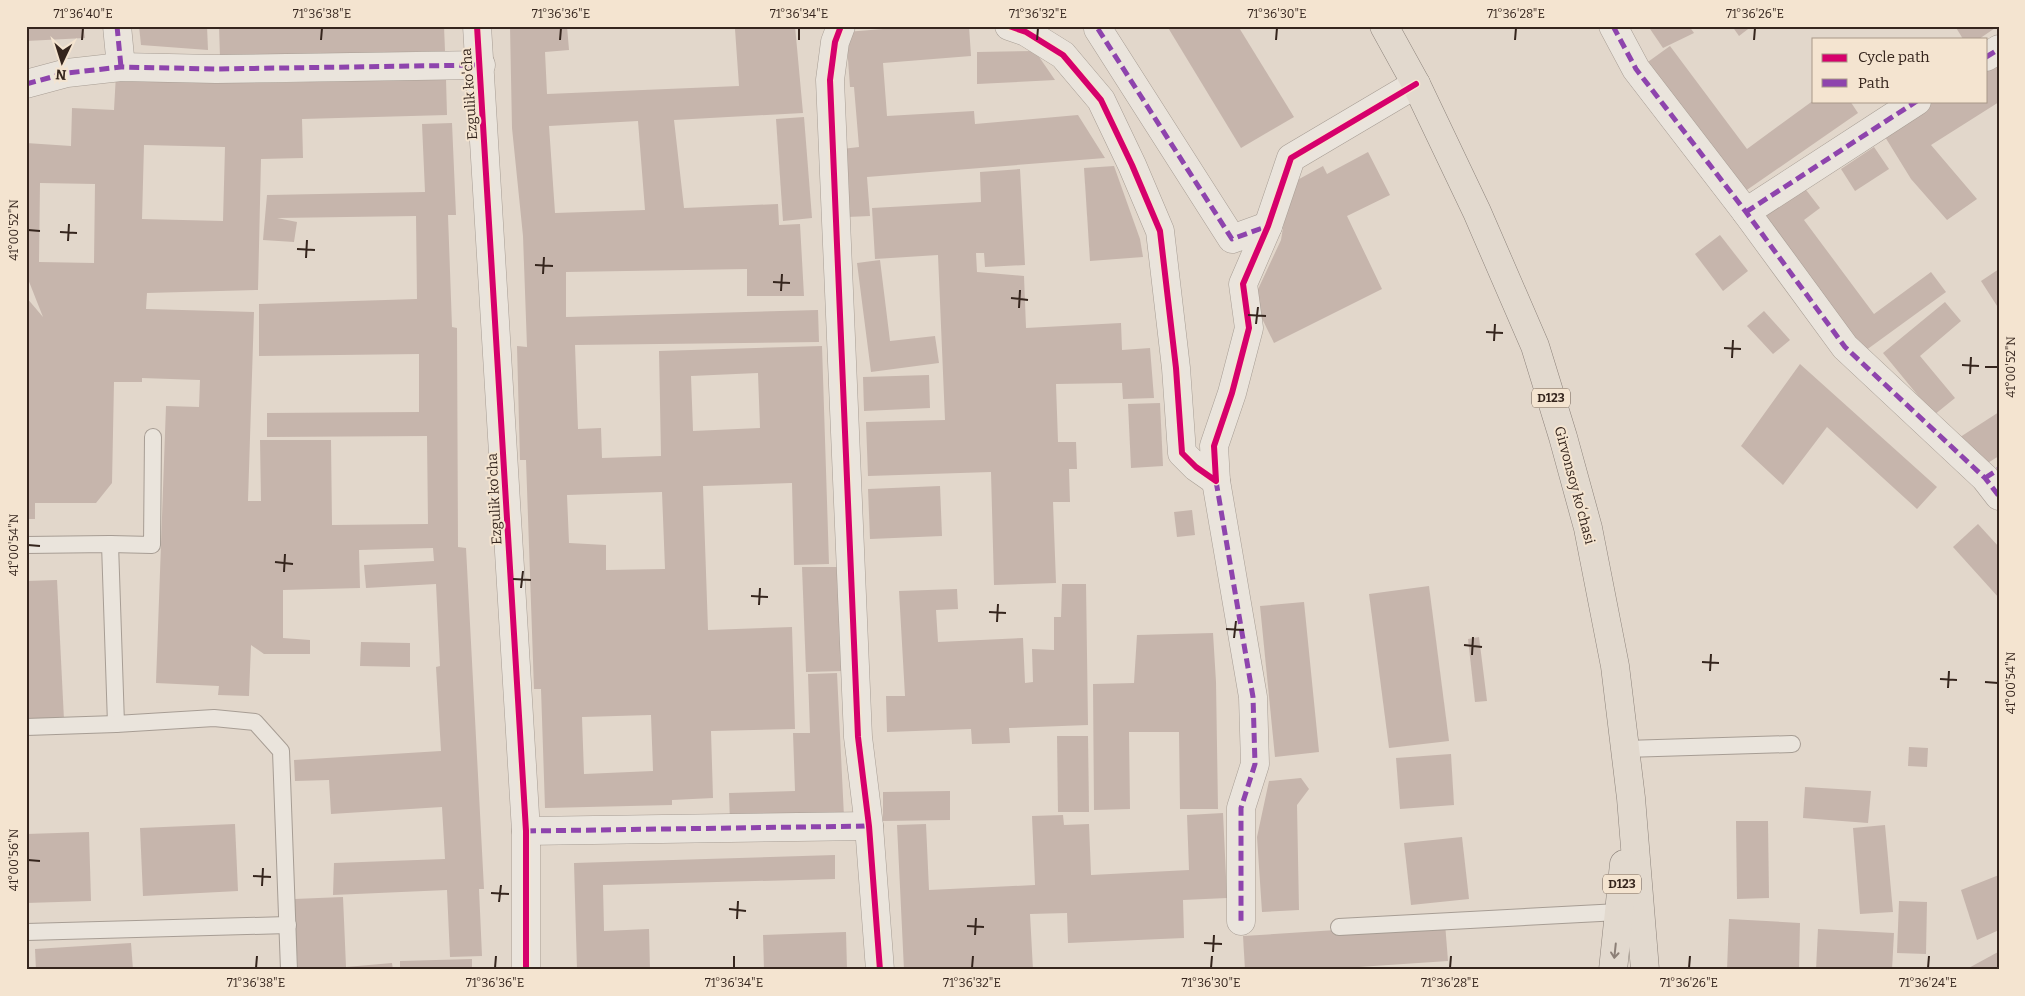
<svg xmlns="http://www.w3.org/2000/svg" width="2025" height="996" font-family="Bitter,serif">
<style>
.building{fill:#c6b5ac;fill-rule:evenodd}
.lines{fill:none;stroke-linecap:round;stroke-linejoin:round}
.lane-casing{stroke:#a79d94;stroke-width:18}
.street-casing{stroke:#a79d94;stroke-width:29}
.primary-casing{stroke:#8d837b;stroke-width:29}
.lane{stroke:#eae4dc;stroke-width:16}
.street{stroke:#eae4dc;stroke-width:28}
.primary{stroke:#e2d9ce;stroke-width:28}
.quiet{stroke:#8e44ad;stroke-width:5;stroke-dasharray:10 5;stroke-linecap:butt}
.cycleway-casing{stroke:#f4e4d0;stroke-width:9}
.cycleway{stroke:#d6006c;stroke-width:6}
.oneway{stroke:#8c7f76}
.ticks{fill:none;stroke:#35251d;stroke-width:2}
.labels{text-anchor:middle;stroke-width:4;stroke-linejoin:round;paint-order:stroke}
.shield{fill:#f4e4d0;stroke:#6e5e53;stroke-width:1}
.shield-label{font-size:12px;font-weight:bold;fill:#35251d}
.street-label{font-size:14px;fill:#35251d;stroke:#f4e4d0}
.neatline{fill:none;stroke:#35251d;stroke-width:2}
.ticks-label{font-size:12px;text-anchor:middle;fill:#35251d}
</style>
<rect width="100%" height="100%" fill="#e2d7cb"/>
<!-- building -->
<g class="building">
<path d="M26 26H83L85 38 26 41Z"/>
<path d="M139 26H207L208 50 141 45Z"/>
<path d="M219 26H444L445 51 220 57Z"/>
<path d="M510 26H567L569 50 545 52 547 94 739 86 735 29 795 26 803 113 674 120 684 208 778 204 779 225 800 224 804 296H747V269L566 272V317L818 310 819 342 575 345 578 429 601 428 602 458 661 456 659 351 822 346 829 564 794 565 792 483 703 486 708 630 792 627 795 729 711 731 713 798 672 800V805L545 808 541 689H534L526 460H520L517 346 527 347 523 236 512 128ZM638 121 645 210 555 213 549 126ZM758 373 760 428 693 431 691 376ZM662 492 665 569 606 570V545L569 543 567 495ZM651 715 653 771 584 774 582 717Z"/>
<path d="M920 26H969L971 56 883 63 887 116 974 111 975 124 1078 115 1105 158 867 177 870 216 847 217 842 149 859 147 854 87H850L846 32Z"/>
<path d="M1167 26H1238L1294 117 1241 148Z"/>
<path d="M1648 26H1689L1694 33 1663 48Z"/>
<path d="M1732 26H1752L1739 36Z"/>
<path d="M1955 26H1998L1979 39H1963Z"/>
<path d="M1670 46 1747 149 1814 100 1850 101 1858 113 1741 194 1645 64Z"/>
<path d="M1035 51 1055 80 977 84V52Z"/>
<path d="M1999 59V102L1931 145 1977 199 1947 220 1911 179 1882 132 1931 101H1986V66Z"/>
<path d="M116 74 266 83 446 79 447 115 302 119 303 158 261 159 258 290 147 293 146 309 254 312 248 501H261L260 440H331L332 525 428 524 427 436 267 437V413L419 412V354L259 356V304L417 299 416 216 277 218 297 222 294 242 263 240 267 195 425 192 422 124 452 123 456 215H448L452 327 457 328 458 547 466 548 484 889H479L482 956 450 957 447 890 333 895 334 863 445 859 442 807 331 814 329 780 295 781 294 760 441 751 436 667 440 666 436 584 366 588 364 565 434 561 433 548 359 550 360 588 283 590V638L310 640V654H264L251 645 249 696 218 695 219 686 156 683 166 406 199 407 200 380 142 378V382H114L112 483 96 503H35V519H26V297L43 317 26 274V143L71 146 72 108 114 110ZM144 145 225 147 223 221 142 219ZM40 183 95 184 94 263 39 262Z"/>
<path d="M804 117 812 218 783 221 776 119Z"/>
<path d="M1874 147 1889 169 1855 191 1841 169Z"/>
<path d="M1368 152 1390 195 1347 216 1382 289 1274 343 1253 300 1281 240 1290 184 1323 166 1327 174Z"/>
<path d="M1114 166 1140 239 1143 257 1090 261 1084 168Z"/>
<path d="M1020 169 1025 265 985 267 984 253H976L977 272 1024 276 1026 328 1121 323 1122 350 1150 348 1154 398 1123 399 1122 383 1056 384 1058 442H1076L1077 469H1069L1070 502H1053L1056 583 994 585 991 472 868 476 866 422 945 420 938 255 875 259 872 208 981 202 980 172Z"/>
<path d="M1803 186 1820 208 1804 220 1874 314 1931 272 1946 292 1858 356 1757 219Z"/>
<path d="M1720 235 1748 271 1723 291 1695 254Z"/>
<path d="M880 260 890 341 935 336 939 363 871 372 857 263Z"/>
<path d="M1999 269V309L1981 281Z"/>
<path d="M1945 302 1961 321 1920 356 1955 398 1934 415 1883 353Z"/>
<path d="M1764 311 1790 340 1773 354 1747 326Z"/>
<path d="M1800 364 1937 487 1917 509 1827 427 1783 485 1741 446Z"/>
<path d="M929 375 930 408 864 411 863 377Z"/>
<path d="M1160 403 1163 466 1131 468 1128 404Z"/>
<path d="M1999 412V456L1978 469 1954 441Z"/>
<path d="M940 486 942 536 870 539 868 489Z"/>
<path d="M1192 510 1195 535 1177 537 1174 512Z"/>
<path d="M1978 524 1999 547V598L1953 547Z"/>
<path d="M802 567H838L842 671 806 672Z"/>
<path d="M57 580 64 720 26 721V581Z"/>
<path d="M1062 584H1086L1088 725 1009 728 1010 743 972 744 971 729 887 732 886 696H905L899 591 957 589 958 609 936 610 938 642 1023 638 1025 683 1033 682 1032 649 1054 650V617H1061Z"/>
<path d="M1429 586 1449 741 1389 748 1369 594Z"/>
<path d="M1304 602 1319 752 1275 757 1260 606Z"/>
<path d="M1213 633 1216 682 1218 809H1180L1179 732H1129L1130 809 1094 810 1093 684 1134 683 1137 635Z"/>
<path d="M1479 637 1487 701 1475 702 1468 639Z"/>
<path d="M361 642 410 643V667L360 666Z"/>
<path d="M837 673 844 817 730 822 729 793 795 791 793 733H810L808 674Z"/>
<path d="M1057 736H1088L1089 812H1058Z"/>
<path d="M1909 747 1928 748 1927 767 1908 766Z"/>
<path d="M1451 754 1454 805 1400 809 1396 758Z"/>
<path d="M1301 778 1309 789 1297 805 1299 910 1262 912 1257 837 1269 781Z"/>
<path d="M1805 787 1871 791 1868 823 1803 818Z"/>
<path d="M950 791V820L883 821V792Z"/>
<path d="M1223 813 1227 898 1183 900 1184 938 1068 943 1067 913 1030 914 1033 970H904L897 825 926 824 929 890 1035 885 1032 816 1063 815 1064 825 1089 824 1091 875 1189 870 1187 815Z"/>
<path d="M1736 821H1768L1769 898 1737 899Z"/>
<path d="M235 824 238 891 143 896 140 828Z"/>
<path d="M1885 825 1893 912 1860 914 1853 828Z"/>
<path d="M89 832 91 901 26 903V834Z"/>
<path d="M1462 837 1469 899 1411 905 1404 843Z"/>
<path d="M835 855V879L603 885 604 931 649 929 650 970H577L574 863Z"/>
<path d="M1999 875V930L1977 940 1961 890Z"/>
<path d="M343 897 346 967 392 963 393 970H298L294 899Z"/>
<path d="M1899 901 1927 902 1926 954 1897 953Z"/>
<path d="M1729 919 1800 923 1799 970H1727Z"/>
<path d="M1445 923 1448 961 1314 970H1245L1243 936Z"/>
<path d="M1818 929 1894 933 1892 970H1816Z"/>
<path d="M846 932 847 970H764L763 935Z"/>
<path d="M131 943 133 970H36L35 949Z"/>
<path d="M1998 952 1999 970H1965Z"/>
<path d="M472 959V970H400V961Z"/>
</g>
<g class="lines">
<!-- lane casing -->
<g class="lane-casing">
<g id="lane">
<path d="M110 544 152 545 153 437"/>
<path d="M26 545 110 544 116 724 214 718 255 722 281 751 289 970"/>
<path d="M26 727 116 724"/>
<path d="M1625 749 1792 744"/>
<path d="M1339 927 1619 912"/>
<path d="M26 932 288 925"/>
</g>
</g>
<!-- street casing -->
<g class="street-casing">
<g id="street">
<path d="M117 26 121 67"/>
<path d="M477 26 526 831V970"/>
<path d="M841 26 835 42 830 80 858 737 869 826 880 970"/>
<path d="M1009 26 1026 32 1063 55 1101 100 1132 165 1160 231 1176 368 1182 453 1196 467 1216 481 1214 446 1232 393 1249 328 1243 284 1268 226 1291 158 1416 84"/>
<path d="M1613 26 1636 69 1746 212 1845 347 1985 478 1999 496"/>
<path d="M1098 29 1232 239 1268 226"/>
<path d="M1986 57 1999 49"/>
<path d="M26 84 67 73 121 67 216 69 481 65"/>
<path d="M1746 212 1917 101"/>
<path d="M1216 481 1253 697 1255 764 1241 808V921"/>
<path d="M526 831 869 826"/>
</g>
</g>
<!-- primary casing -->
<g class="primary-casing">
<g id="primary">
<path d="M1384 26 1416 84 1477 212 1535 346 1563 437 1588 528 1615 666 1631 798 1645 970"/>
<path d="M1613 970 1624 864"/>
</g>
</g>
<!-- lane -->
<use href="#lane" class="lane"/>
<!-- street -->
<use href="#street" class="street"/>
<!-- primary -->
<use href="#primary" class="primary"/>
<!-- quiet -->
<g class="quiet">
<path d="M117 26 121 67"/>
<path d="M1613 26 1636 69 1746 212 1845 347 1985 478 1999 496"/>
<path d="M1098 29 1232 239 1268 226"/>
<path d="M1986 57 1999 49"/>
<path d="M26 84 67 73 121 67 216 69 481 65"/>
<path d="M1746 212 1917 101"/>
<path d="M1985 478 1999 469"/>
<path d="M1216 481 1253 697 1255 764 1241 808V921"/>
<path d="M526 831 869 826"/>
</g>
<!-- cycleway casing -->
<g class="cycleway-casing">
<g id="cycleway">
<path d="M477 26 526 831V970"/>
<path d="M841 26 835 42 830 80 858 737 869 826 880 970"/>
<path d="M1009 26 1026 32 1063 55 1101 100 1132 165 1160 231 1176 368 1182 453 1196 467 1216 481 1214 446 1232 393 1249 328 1243 284 1268 226 1291 158 1416 84"/>
</g>
</g>
<!-- cycleway -->
<use href="#cycleway" class="cycleway"/>
</g>
<!-- one-way arrows -->
<defs><path id="oneway-shaft" d="M-6 0H5M1.5-3L5.5 0L1.5 3" fill="none" stroke-width="1.6" stroke-linecap="round" stroke-linejoin="round" transform="scale(1.25)"/></defs>
<use class="oneway" href="#oneway-shaft" transform="translate(1615 951) rotate(96)"/>
<!-- ticks -->
<path class="ticks" d="M82 40 83 28M321 40 322 28M560 40 561 28M799 40V28M1037 40 1038 28M1276 40 1277 28M1515 40 1516 28M1754 40 1755 28M28 230 40 231M60 232 77 233M68 241 69 224M297 249 315 250M306 258 307 240M535 265 553 266M543 274 544 257M773 282 790 283M781 291 782 274M1011 298 1028 300M1019 308 1020 290M1248 315 1266 316M1256 324 1258 307M1486 332 1503 333M1494 341 1495 324M1724 348 1741 349M1732 358 1733 340M1962 365 1979 366M1985 367H1998M1970 374 1971 357M28 545 40 546M275 562 293 564M284 572 285 554M513 579 531 580M521 588 523 571M751 596 768 597M759 605 760 588M989 612 1006 613M997 622 998 604M1226 629 1244 630M1234 638 1236 621M1464 645 1482 647M1472 655 1473 637M1702 662 1719 663M1710 671 1711 654M1940 679 1957 680M1985 682 1998 683M1948 688 1949 671M28 860 40 861M253 876 271 877M262 886 263 868M491 893 509 894M499 902 501 885M729 909 746 911M737 919 738 901M967 926 984 927M975 935 976 918M1204 943 1222 944M1213 952 1214 935M256 968 257 956M495 968 496 956M734 968V956M972 968 973 956M1211 968 1212 956M1450 968 1451 956M1689 968 1690 956M1928 968 1929 956"/>
<g class="labels">
<!-- shield labels -->
<g class="shield">
<rect x="1532" y="388.5" width="38" height="19" rx="4"/>
<rect x="1603" y="874.5" width="38" height="19" rx="4"/>
</g>
<g class="shield-label">
<text x="1551" y="402">D123</text>
<text x="1622" y="888">D123</text>
</g>
<!-- street labels -->
<g class="street-label">
<text transform="translate(469 94) rotate(-94)" y="5">Ezgulik ko'cha</text>
<text transform="translate(1575 485) rotate(75)" y="5">Girvonsoy koʻchasi</text>
<text transform="translate(494 499) rotate(-93)" y="5">Ezgulik ko'cha</text>
</g>
</g>
<!-- border -->
<rect width="2025" height="996" fill="none" stroke="#f4e4d0" stroke-width="55"/>
<!-- legend -->
<rect x="1812" y="38" width="175" height="65" fill="#f4e4d0" stroke="#a89888"/>
<rect x="1822" y="54" width="25" height="8" fill="#d6006c" stroke="#a89888"/>
<text x="1858" y="62" font-size="15" fill="#35251d">Cycle path</text>
<rect x="1822" y="79" width="25" height="8" fill="#8e44ad" stroke="#a89888"/>
<text x="1858" y="88" font-size="15" fill="#35251d">Path</text>
<!-- north arrow -->
<g transform="translate(62 62) rotate(184)" stroke="#f4e4d0" stroke-width="4" paint-order="stroke">
<path d="M0-4L9 19L0 12L-9 19Z" fill="#35251d"/>
<text y="-8" font-size="14" font-weight="bold" text-anchor="middle" fill="#35251d">N</text>
</g>
<rect x="28" y="28" width="1970" height="940" class="neatline"/>
<g class="ticks-label">
<text x="83" y="18">71°36'40"E</text>
<text x="322" y="18">71°36'38"E</text>
<text x="561" y="18">71°36'36"E</text>
<text x="799" y="18">71°36'34"E</text>
<text x="1038" y="18">71°36'32"E</text>
<text x="1277" y="18">71°36'30"E</text>
<text x="1516" y="18">71°36'28"E</text>
<text x="1755" y="18">71°36'26"E</text>
<text transform="translate(14 230) rotate(-90)" y="4">41°00'52"N</text>
<text transform="translate(2011 367) rotate(-90)" y="4">41°00'52"N</text>
<text transform="translate(14 545) rotate(-90)" y="4">41°00'54"N</text>
<text transform="translate(2011 683) rotate(-90)" y="4">41°00'54"N</text>
<text transform="translate(14 860) rotate(-90)" y="4">41°00'56"N</text>
<text x="256" y="987">71°36'38"E</text>
<text x="495" y="987">71°36'36"E</text>
<text x="734" y="987">71°36'34"E</text>
<text x="972" y="987">71°36'32"E</text>
<text x="1211" y="987">71°36'30"E</text>
<text x="1450" y="987">71°36'28"E</text>
<text x="1689" y="987">71°36'26"E</text>
<text x="1928" y="987">71°36'24"E</text>
</g>
</svg>
